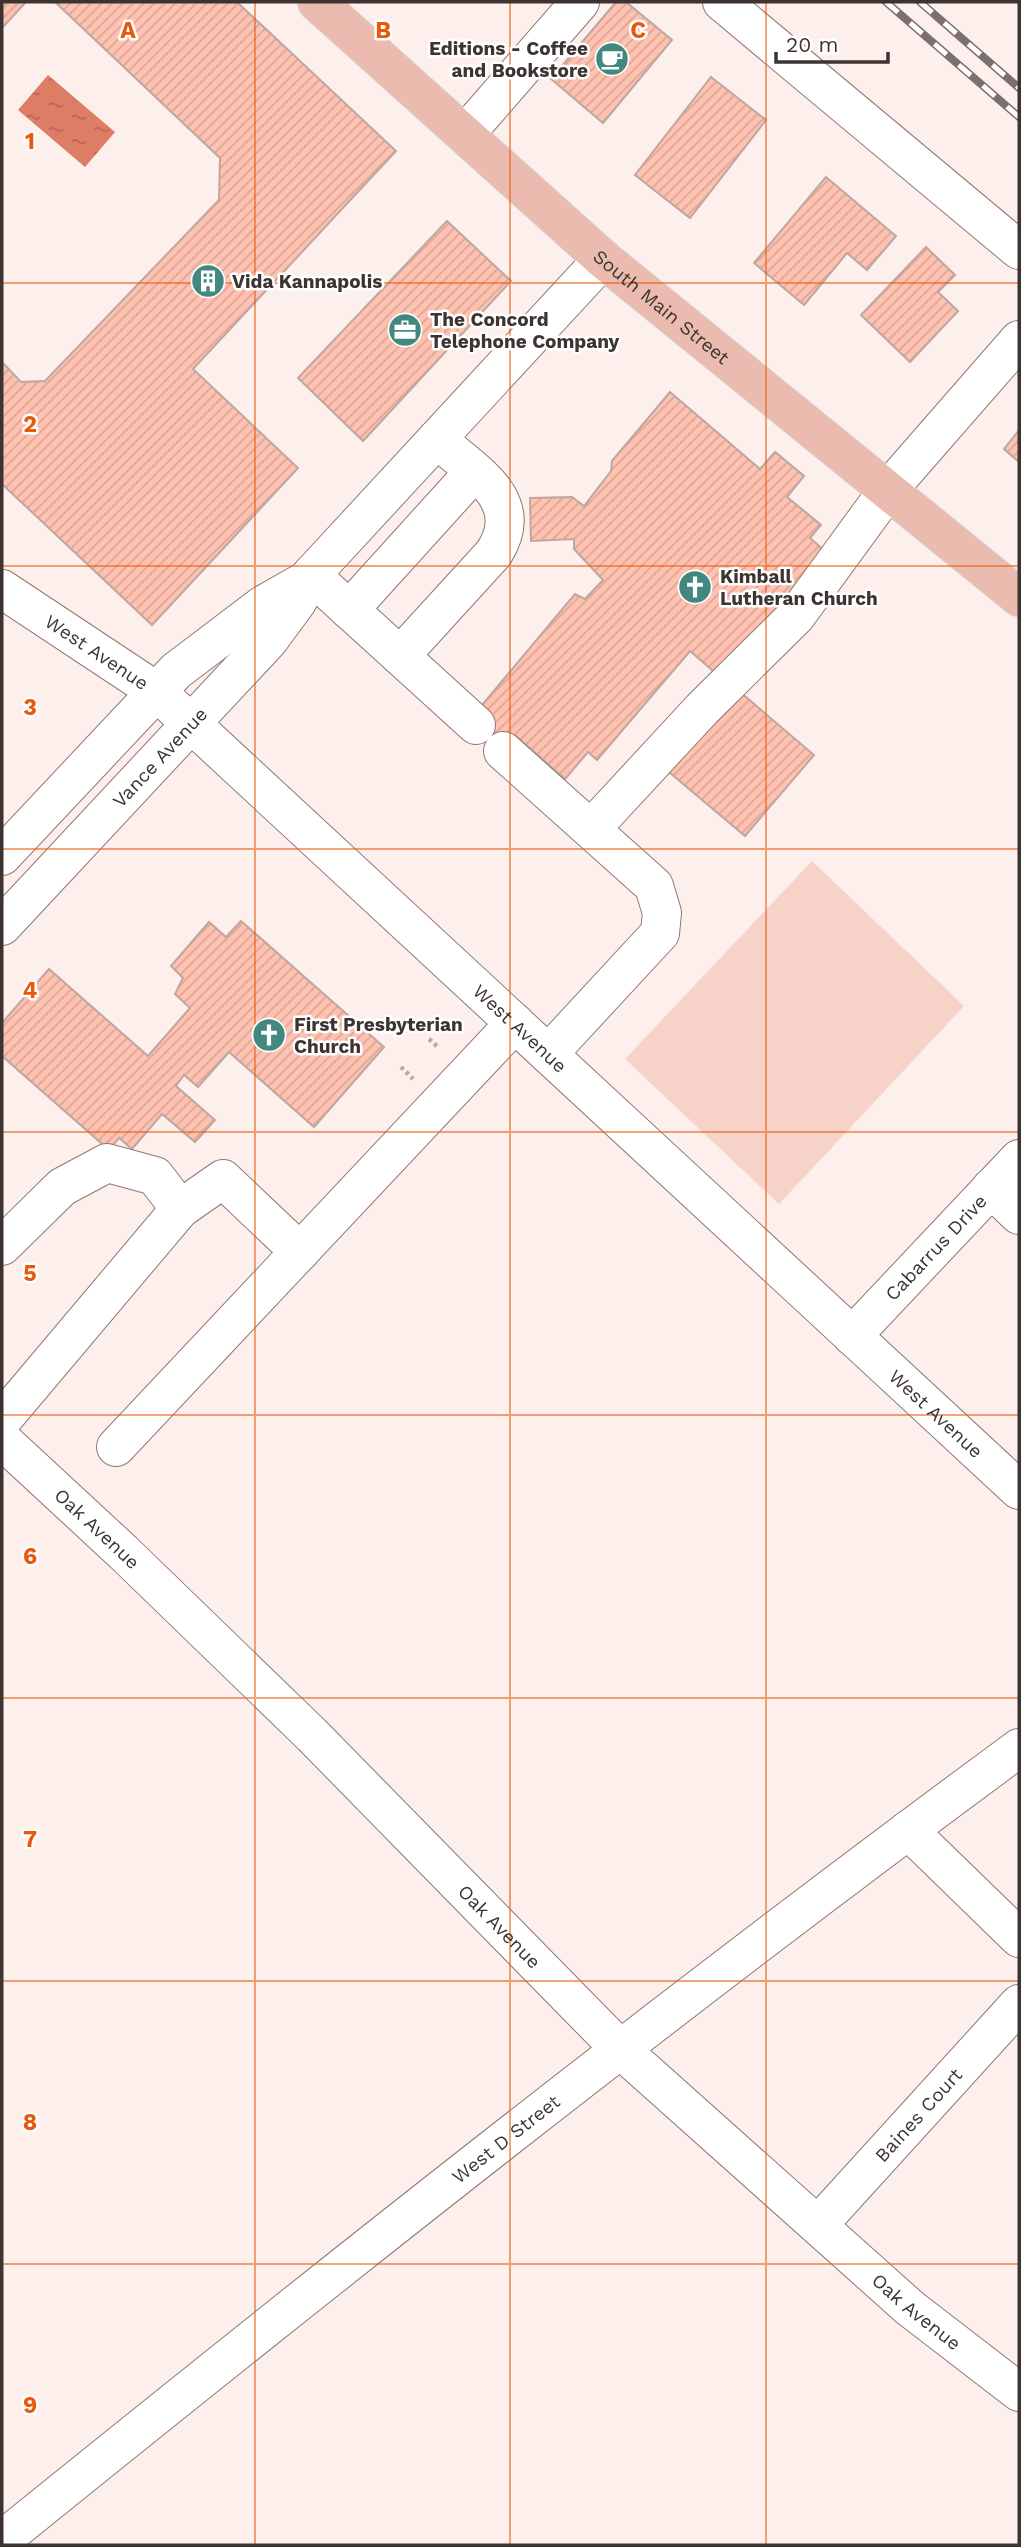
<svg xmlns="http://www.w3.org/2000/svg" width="1021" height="2547" font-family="'Work Sans',sans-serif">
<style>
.green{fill:#f6d2c8}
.water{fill:url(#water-ripples)}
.building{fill:url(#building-hatch);stroke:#bea7a1;stroke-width:2}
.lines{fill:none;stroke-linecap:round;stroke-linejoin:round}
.minor-casing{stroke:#8e7973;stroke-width:40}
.major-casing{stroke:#d4d2d2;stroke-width:40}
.path{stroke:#b7aba8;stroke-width:4.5;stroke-dasharray:3.5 3.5;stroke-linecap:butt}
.minor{stroke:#fff;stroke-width:38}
.major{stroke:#ecbbaf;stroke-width:38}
.rail-casing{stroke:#7b706e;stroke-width:8}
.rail{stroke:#fff;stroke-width:5;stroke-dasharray:16;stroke-linecap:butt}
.grid{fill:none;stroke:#e8590c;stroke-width:2;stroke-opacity:0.55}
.labels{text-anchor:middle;stroke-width:5;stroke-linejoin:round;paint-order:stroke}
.poi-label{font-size:19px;font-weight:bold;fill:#3d3432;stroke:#fff;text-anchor:start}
.street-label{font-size:19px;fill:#3d3432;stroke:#fff}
.grid-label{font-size:23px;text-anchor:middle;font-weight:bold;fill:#e8590c;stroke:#fff;stroke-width:5;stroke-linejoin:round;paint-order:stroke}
</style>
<defs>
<pattern id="water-ripples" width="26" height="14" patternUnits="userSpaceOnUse" patternTransform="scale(1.75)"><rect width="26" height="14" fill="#de7d65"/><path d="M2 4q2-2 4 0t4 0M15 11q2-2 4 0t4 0" fill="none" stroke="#b56754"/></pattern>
<pattern id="building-hatch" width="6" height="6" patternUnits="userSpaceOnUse" patternTransform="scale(1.75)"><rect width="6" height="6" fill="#ffc1b0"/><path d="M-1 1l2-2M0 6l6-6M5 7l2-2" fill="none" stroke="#dba698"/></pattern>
</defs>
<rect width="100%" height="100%" fill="#fdefeb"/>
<!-- green -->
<path class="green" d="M812 861 964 1006 779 1204 625 1059Z"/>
<!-- water -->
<path class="water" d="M48 75 115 132 85 167 18 110Z"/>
<!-- building -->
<g class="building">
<path d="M2 2H26L2 28Z"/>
<path d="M55 2H237L396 151 193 369 298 468 152 625 2 484V362L21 382 45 381 219 200 220 158Z"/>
<path d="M616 2H626L672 40 603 123 551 79Z"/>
<path d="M711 77 766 120 690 218 635 175Z"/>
<path d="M826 177 896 236 867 270 847 253 804 305 754 263Z"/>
<path d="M447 221 511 281 363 441 298 378Z"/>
<path d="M926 247 955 275 938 292 958 311 910 362 861 315Z"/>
<path d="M670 392 760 469 775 452 804 476 787 497 821 525 810 538 825 551 719 676 690 651 597 760 588 752 565 779 516 736 500 755 471 730 482 705 575 594 585 599 603 580 574 549V539L531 541 530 498 572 497 584 506 611 471 612 461Z"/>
<path d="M1019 430V462L1004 449Z"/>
<path d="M733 686 814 755 745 836 664 768Z"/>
<path d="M241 921 384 1047 314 1127 229 1052 198 1087 184 1075 176 1086 215 1120 195 1142 162 1114 132 1149 119 1138 109 1150 2 1056V1023L49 969 148 1056 190 1008 175 994 183 978 171 966 209 922 226 937Z"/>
</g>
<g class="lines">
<!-- minor casing -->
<g class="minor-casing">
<g id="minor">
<path d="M722 2 1019 250"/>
<path d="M466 133 580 2"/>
<path d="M311 575 476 725"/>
<path id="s1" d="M2 589 156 691 1019 1490"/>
<path d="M349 610 474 472"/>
<path d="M400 656 494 553C528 499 473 472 437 439"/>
<path d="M503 751 654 886 662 913 660 933 548 1054"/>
<path d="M591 829 702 709 796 616 888 490 1019 340"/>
<path d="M2 856 176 671 263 605 305 581"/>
<path id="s2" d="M2 926 269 640 297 602 311 575 603 259"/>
<path d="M991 1188 1019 1215"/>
<path d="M180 1209 223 1179 300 1252"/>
<path d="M2 1246 62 1187 107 1163 155 1176 180 1209 2 1420"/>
<path id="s3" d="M852 1336 1019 1159"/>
<path id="s4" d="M2 1440 123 1552 312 1735 620 2049 910 2308 1019 2392"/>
<path d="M116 1447 515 1023"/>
<path d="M908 1830 1019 1938"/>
<path id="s5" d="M818 2225 1019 2004"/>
<path id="s6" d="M2 2540C336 2270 673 2003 1019 1748"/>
</g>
</g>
<!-- major casing -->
<g class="major-casing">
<g id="major">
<path id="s7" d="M317 2 603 259 1019 597"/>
</g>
</g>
<!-- path -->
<g class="path">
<path d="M429 1039 439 1048"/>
<path d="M401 1067 413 1079"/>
</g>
<!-- minor -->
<use href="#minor" class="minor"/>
<!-- major -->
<use href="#major" class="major"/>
<!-- rail casing -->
<g class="rail-casing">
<g id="rail">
<path d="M886 2 1019 117"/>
<path d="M920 2 1019 88"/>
</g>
</g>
<!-- rail -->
<use href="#rail" class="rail"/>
</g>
<!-- grid -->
<path class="grid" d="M255 2V2545M510 2V2545M766 2V2545M2 283H1019M2 566H1019M2 849H1019M2 1132H1019M2 1415H1019M2 1698H1019M2 1981H1019M2 2264H1019"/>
<!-- icons -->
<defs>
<g id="cafe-disc" transform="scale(1.75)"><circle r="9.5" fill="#428880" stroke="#fff"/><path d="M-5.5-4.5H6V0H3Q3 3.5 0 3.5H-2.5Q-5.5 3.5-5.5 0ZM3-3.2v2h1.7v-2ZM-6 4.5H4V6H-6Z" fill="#fff"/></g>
<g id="building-disc" transform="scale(1.75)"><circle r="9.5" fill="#428880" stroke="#fff"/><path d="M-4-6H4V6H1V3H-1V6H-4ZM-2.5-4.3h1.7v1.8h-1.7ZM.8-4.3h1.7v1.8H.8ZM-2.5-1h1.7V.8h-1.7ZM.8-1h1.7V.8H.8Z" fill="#fff"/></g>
<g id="office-disc" transform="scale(1.75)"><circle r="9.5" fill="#428880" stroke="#fff"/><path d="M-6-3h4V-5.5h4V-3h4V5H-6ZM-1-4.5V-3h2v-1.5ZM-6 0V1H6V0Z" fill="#fff"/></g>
<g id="church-disc" transform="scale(1.75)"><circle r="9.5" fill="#428880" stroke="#fff"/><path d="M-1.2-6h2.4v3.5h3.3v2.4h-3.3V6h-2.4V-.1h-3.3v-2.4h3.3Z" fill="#fff"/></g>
</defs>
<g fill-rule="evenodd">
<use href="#cafe-disc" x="612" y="59"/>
<use href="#building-disc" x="208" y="281"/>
<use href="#office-disc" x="405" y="330"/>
<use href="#church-disc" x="695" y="587"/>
<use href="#church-disc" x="269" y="1035"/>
</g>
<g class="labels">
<!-- poi labels -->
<g class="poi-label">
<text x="588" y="55" text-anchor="end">Editions - Coffee<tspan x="588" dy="22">and Bookstore</tspan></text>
<text x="232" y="288">Vida Kannapolis</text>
<text x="430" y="326">The Concord<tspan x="430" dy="22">Telephone Company</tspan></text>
<text x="720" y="583">Kimball<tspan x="720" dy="22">Lutheran Church</tspan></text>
<text x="294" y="1031">First Presbyterian<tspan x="294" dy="22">Church</tspan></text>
</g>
<!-- street labels -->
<g class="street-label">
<text dy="7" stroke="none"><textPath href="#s7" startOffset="460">South Main Street</textPath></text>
<text dy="7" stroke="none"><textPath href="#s1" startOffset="114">West Avenue</textPath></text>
<text dy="7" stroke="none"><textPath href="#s2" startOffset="231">Vance Avenue</textPath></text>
<text dy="7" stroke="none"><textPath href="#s1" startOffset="681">West Avenue</textPath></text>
<text dy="7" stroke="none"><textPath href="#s3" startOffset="122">Cabarrus Drive</textPath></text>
<text dy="7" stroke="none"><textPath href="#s1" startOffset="1248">West Avenue</textPath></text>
<text dy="7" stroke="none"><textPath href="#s4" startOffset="130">Oak Avenue</textPath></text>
<text dy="7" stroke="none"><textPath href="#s4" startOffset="696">Oak Avenue</textPath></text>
<text dy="7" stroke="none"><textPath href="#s5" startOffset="149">Baines Court</textPath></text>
<text dy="7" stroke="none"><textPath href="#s6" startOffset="644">West D Street</textPath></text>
<text dy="7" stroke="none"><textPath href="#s4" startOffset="1264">Oak Avenue</textPath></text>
</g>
</g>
<g class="grid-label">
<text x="128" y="38">A</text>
<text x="383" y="38">B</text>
<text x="638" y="38">C</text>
<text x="30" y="149">1</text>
<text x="30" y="432">2</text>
<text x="30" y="715">3</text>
<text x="30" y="998">4</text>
<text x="30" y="1281">5</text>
<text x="30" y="1564">6</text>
<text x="30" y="1847">7</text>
<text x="30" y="2130">8</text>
<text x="30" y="2413">9</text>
</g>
<!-- border -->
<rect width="1021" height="2547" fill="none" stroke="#3d3432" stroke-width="7"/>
<!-- scale -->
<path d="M776 52v10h112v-10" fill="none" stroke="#3d3432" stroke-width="3.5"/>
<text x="786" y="52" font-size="21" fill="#3d3432" stroke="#ffffff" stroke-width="5" paint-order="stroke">20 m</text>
</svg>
